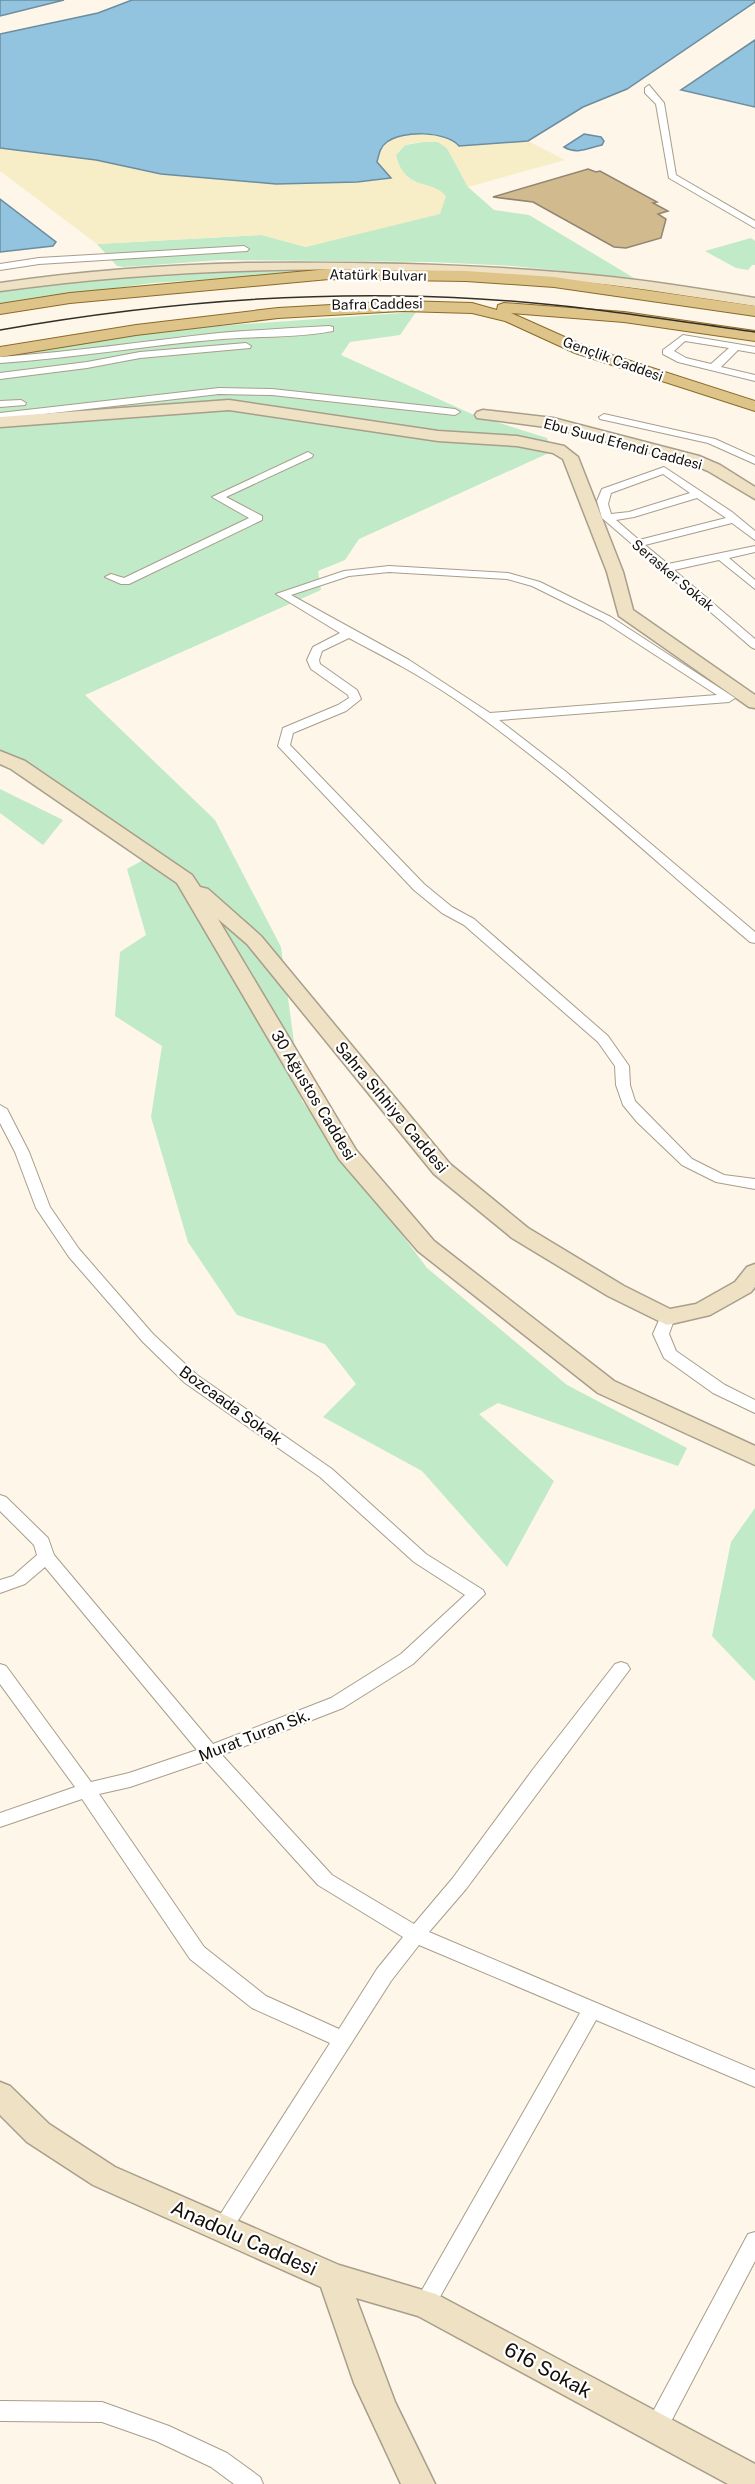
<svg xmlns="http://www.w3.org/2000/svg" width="755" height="2484" font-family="'Public Sans',sans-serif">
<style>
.green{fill:#c0eac8}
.sand{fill:#f7eec8}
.water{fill:#92c4df;stroke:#6c8d9e;stroke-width:1.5}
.building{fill:#d1ba8d;stroke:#908672;stroke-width:1.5}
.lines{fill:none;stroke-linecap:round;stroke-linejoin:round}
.street-casing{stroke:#a89e8a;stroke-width:2}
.secondary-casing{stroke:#a89e8a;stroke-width:3}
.primary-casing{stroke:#8a6a28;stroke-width:2}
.street{fill:#fff;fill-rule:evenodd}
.secondary{fill:#efe1c4;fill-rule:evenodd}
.primary{fill:#dfc489;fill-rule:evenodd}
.tram{stroke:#332e27;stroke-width:1.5}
.labels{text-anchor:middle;stroke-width:4.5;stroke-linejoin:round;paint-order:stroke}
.far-street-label{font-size:14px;fill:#120e07;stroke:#fff}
.street-label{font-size:16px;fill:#120e07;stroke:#fff}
.near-street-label{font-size:20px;fill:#120e07;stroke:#fff}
</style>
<rect width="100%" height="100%" fill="#fdf6e9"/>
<!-- green -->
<g class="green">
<path d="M429 141 438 142 447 148 468 187 494 210 529 215 634 278 513 266 431 262 221 260 124 267 117 266 97 244 262 235 306 247 441 191C418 184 403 181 395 156L405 145Z"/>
<path d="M751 238 755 241V265H752L748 270 736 268 705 251Z"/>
<path d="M288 270 428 271 618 285 294 274 152 283 0 304V291L106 278 209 271Z"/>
<path d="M416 312 400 335 350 342 341 355 474 415 547 438 551 452 359 539 345 560 318 571 321 590 85 695 215 820 281 947 302 1101 427 1268 567 1385 687 1448 678 1466 498 1403 479 1414 554 1481 507 1567 422 1471 323 1417 356 1384 325 1344 237 1315 188 1242 151 1117 162 1046 115 1016 120 952 146 935 127 869 154 854 0 752V357L106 339 218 326Z"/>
<path d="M0 789 63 820 43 845 0 813Z"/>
<path d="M755 1508V1681L712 1636 731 1542Z"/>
</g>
<!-- sand -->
<path class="sand" d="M425 134C438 135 451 136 459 146L528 141 565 160 468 187 447 148 438 142H418L405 145 396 155C406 193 429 177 446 196L440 214 306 247 262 235 97 244 0 171V148L96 160 161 174 276 184 357 182 391 178 377 163C385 135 398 135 425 134Z"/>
<!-- water -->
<g class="water">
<path d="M0 0H64L0 16Z"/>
<path d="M132 0H755V2L627 89 583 107 528 141 459 146C447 131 402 130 387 142 380 147 379 154 377 162L391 178 357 182 276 184 161 174 96 160 0 148V34L98 13Z"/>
<path d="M755 40V107L681 90Z"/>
<path d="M584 134 601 137 604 141 602 145C588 148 577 155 564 147Z"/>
<path d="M0 199 56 242 53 246 0 252Z"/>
</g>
<!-- building -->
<path class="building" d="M588 169 596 172 600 171 657 202 653 203 668 211 658 214 666 219 661 238 626 248 614 247 533 202 493 197Z"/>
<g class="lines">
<!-- street casing -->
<g class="street-casing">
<g id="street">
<path d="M649 85 664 103 676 175 755 221V228L669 178 656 104 645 93V88Z"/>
<path d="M244 246 249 249 247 251 39 264 0 270V264L39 258Z"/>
<path d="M329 326 333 327V331C297 338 259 336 223 339 148 345 75 358 0 363V357C73 352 146 341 219 333 256 330 292 328 329 326Z"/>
<path d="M683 335 755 347V353L738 350 721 367 755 375V381L678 362 663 354V350ZM685 341 729 348 711 364 686 358 674 351Z"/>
<path d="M246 343 251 346 250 348 140 358 87 368 0 379V373L87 362 140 352Z"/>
<path d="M219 388 272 389 455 409 460 412 455 415 272 395 219 394 0 419V413Z"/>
<path d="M21 400 26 403 25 405 0 407V401Z"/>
<path d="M604 414 715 439 755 457V464L708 443 600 419 599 417Z"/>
<path d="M308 452 313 455 312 457 226 497 262 516V520L129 584H121L105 577 111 574 124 578 249 518 212 497Z"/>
<path d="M664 467 732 512 755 531V540L732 523 645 545 668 564 755 546V552L729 558 755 580V589L719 560 674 570 755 639V649L751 647 602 518 597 501 602 489ZM663 474 690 493 629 512 611 514 608 504 611 493ZM697 498 726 518 639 540 616 520 634 517Z"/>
<path d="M389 566 508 573 540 582 611 617 735 698 729 702 499 720 565 771 755 932V943L750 942C653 860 560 771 455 699 421 676 385 657 349 638L322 651 319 660 320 664 357 690 361 699 346 711 293 733 290 745 424 884 452 907 474 919 608 1036 629 1066 630 1085 635 1101 692 1159 724 1175 755 1179V1189L716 1182 682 1165 637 1122 623 1105 616 1085 615 1066 598 1042 464 925 442 913 414 890 278 746 283 728 338 705 349 698 348 695 311 669 307 660 313 647 340 633 276 594 344 571ZM389 572 507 579 532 586 603 621 717 695 490 713 409 660 291 595 349 576Z"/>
<path d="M0 1105 7 1109 29 1152 50 1207 79 1249 153 1334 197 1375 332 1469 426 1554 483 1590 485 1594 413 1664 343 1708 222 1755 332 1875 414 1924 452 1879 534 1768 615 1664 621 1662 627 1664 630 1669 466 1889 429 1932 755 2070V2087L596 2020 432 2311 425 2314 418 2311 415 2304 418 2297 580 2013 419 1945 391 1981 230 2233 223 2236 216 2233 213 2227 216 2221 330 2043 252 2008 190 1959 82 1799 0 1827V1813L75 1787 0 1684V1664L6 1666 91 1782 129 1773 197 1750 45 1567 25 1584 0 1593V1580L13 1576 37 1555 34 1545 0 1511V1495L6 1497 48 1538 54 1555 213 1744 331 1698 401 1654 465 1595 414 1562 320 1477 185 1383 143 1342 69 1257 36 1208 15 1152 0 1123ZM206 1761 318 1885 403 1937 377 1969 339 2029 266 1996 204 1947 99 1794 130 1787Z"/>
<path d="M667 1312 675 1317 669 1334 676 1351 725 1385 755 1400V1413L713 1393 664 1358 653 1334 662 1313Z"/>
<path d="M755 2232V2261L664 2435 656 2438 648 2435 645 2428 648 2421 748 2234Z"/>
<path d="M0 2401 102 2402 169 2426 227 2453 260 2477 263 2484H234L211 2467 156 2441 102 2422 0 2421Z"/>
</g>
</g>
<!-- secondary casing -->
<g class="secondary-casing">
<g id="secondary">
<path d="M247 263C368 262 490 264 611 277 659 282 707 290 755 298V306C707 299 659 291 611 285 411 264 200 263 0 291V283C82 271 164 265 247 263Z"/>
<path d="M229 400 438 431 517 436 564 446 578 457 623 572 633 610 755 695V708L749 707 619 616 607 572 563 459 553 453 517 446 438 441 229 410 0 427V417Z"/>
<path d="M483 410 553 418 699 456 720 465 755 487V499L708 471 687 462 553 428 477 418 475 415 477 412Z"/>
<path d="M0 751 25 761 192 875 200 887 208 889 261 936 450 1164 528 1228 624 1286 670 1309 696 1304 735 1282 747 1267 755 1264V1287L751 1292 710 1315 667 1325 608 1296 512 1238 434 1174 247 944 218 919 356 1150 434 1241 614 1381 755 1446V1465L598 1393 418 1251 339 1159 177 883 11 769 0 764Z"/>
<path d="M0 2082 10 2086 49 2124 115 2167 339 2265 436 2294 755 2464V2484H728L418 2316 356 2298 395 2402 435 2484H401L354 2383 321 2287 93 2185 27 2142 0 2115Z"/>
</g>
</g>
<!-- primary casing -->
<g class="primary-casing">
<g id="primary">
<path d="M329 269 466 271 554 277 755 306V316L554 287 466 281 329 279 70 303 0 314V304L70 293Z"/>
<path d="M402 301 472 303 497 310 498 305 504 303 624 312 755 331V341L624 322 511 313 587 347 755 401V411L575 353 505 321 472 313 402 311 278 318 136 335 0 357V347L136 325 278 308Z"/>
</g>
</g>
<!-- street -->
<use href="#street" class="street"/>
<!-- secondary -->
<use href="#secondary" class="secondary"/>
<!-- primary -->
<use href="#primary" class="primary"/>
<!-- tram -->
<path class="tram" d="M0 330C159 302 319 289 480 299 572 304 663 319 755 332"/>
</g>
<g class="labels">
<!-- far-street labels -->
<g class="far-street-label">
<text transform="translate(378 275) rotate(1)" y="5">Atatürk Bulvarı</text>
<text transform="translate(377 304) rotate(-1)" y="5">Bafra Caddesi</text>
<text transform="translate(613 359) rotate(20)" y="5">Gençlik Caddesi</text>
<text transform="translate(623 444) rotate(15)" y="5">Ebu Suud Efendi Caddesi</text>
<text transform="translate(673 575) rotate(40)" y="5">Serasker Sokak</text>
</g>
<!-- street labels -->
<g class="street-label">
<text transform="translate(314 1095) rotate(59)" y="6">30 Ağustos Caddesi</text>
<text transform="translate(392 1107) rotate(50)" y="6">Sahra Sıhhiye Caddesi</text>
<text transform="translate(231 1405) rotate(36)" y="6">Bozcaada Sokak</text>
<text transform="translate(254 1735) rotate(-21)" y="6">Murat Turan Sk.</text>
</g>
<!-- near-street labels -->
<g class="near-street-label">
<text transform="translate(244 2238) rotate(24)" y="7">Anadolu Caddesi</text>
<text transform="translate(548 2370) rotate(28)" y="7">616 Sokak</text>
</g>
</g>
</svg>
